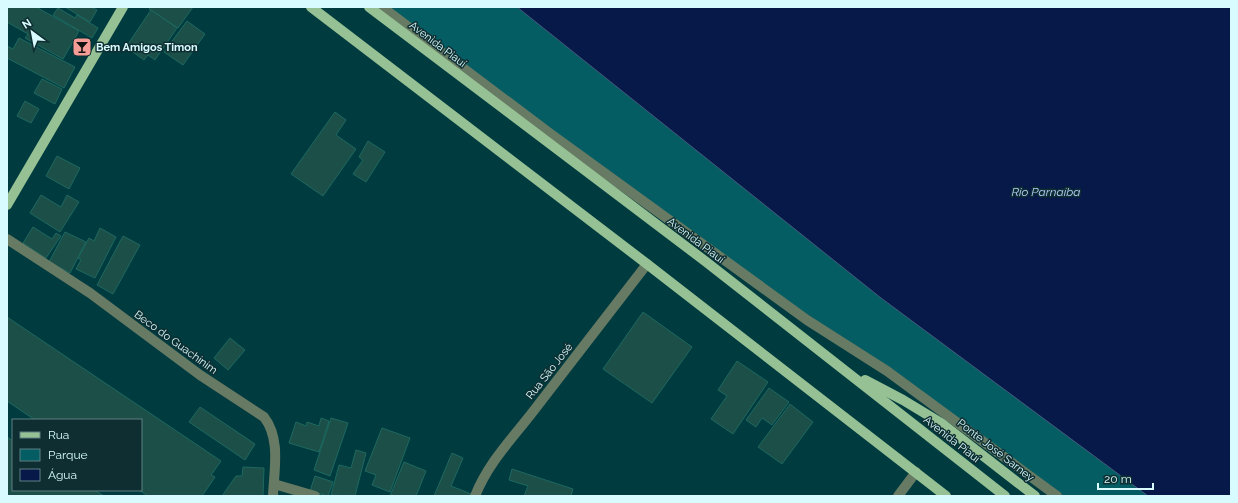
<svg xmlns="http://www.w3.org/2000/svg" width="1238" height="503" font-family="Raleway,sans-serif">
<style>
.green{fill:#055d64}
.water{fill:#061948;stroke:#455d7f}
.building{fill:#1c4f48;stroke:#1d6960}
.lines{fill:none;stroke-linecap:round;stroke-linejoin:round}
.pedestrian{stroke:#667a64;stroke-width:10}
.minor{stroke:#667a64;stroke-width:10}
.tertiary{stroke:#667a64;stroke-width:10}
.primary{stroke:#96c194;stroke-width:10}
.labels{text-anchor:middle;stroke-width:3;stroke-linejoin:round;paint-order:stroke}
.street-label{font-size:11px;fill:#d7fbfe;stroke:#0f2e31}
.poi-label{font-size:11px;font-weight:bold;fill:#d7fbfe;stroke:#0f2e31;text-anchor:start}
.water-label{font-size:12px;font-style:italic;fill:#b6ceff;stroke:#0f2e31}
</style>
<rect width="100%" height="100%" fill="#003b3f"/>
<!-- green -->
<path class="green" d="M382 7H517L881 298 1148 496H1057L807 320Z"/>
<!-- water -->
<path class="water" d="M517 7H1231V496H1148L881 298Z"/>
<!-- building -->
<g class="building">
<path d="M7 7H36L79 31 63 59 25 38 28 34 7 22Z"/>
<path d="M65 7H91L97 10 90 22Z"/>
<path d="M151 7H193L178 28 149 9Z"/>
<path d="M58 8 75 18 77 15 98 28 92 38 53 15Z"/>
<path d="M151 10 177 28 155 60 148 55 144 60 126 47Z"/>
<path d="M187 21 205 34 183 65 164 52Z"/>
<path d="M19 38 75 67 64 88 7 58V46L13 49Z"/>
<path d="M42 79 62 89 55 104 34 93Z"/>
<path d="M25 101 39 109 31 123 17 116Z"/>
<path d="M335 112 346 120 336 135 356 149 323 196 291 174Z"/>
<path d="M368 141 385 152 366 182 353 174 363 160 359 157Z"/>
<path d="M57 156 80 168 69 189 46 176Z"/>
<path d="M41 195 61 207 67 195 79 202 60 232 30 213Z"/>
<path d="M33 227 52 239 56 233 61 236 46 258 23 243Z"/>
<path d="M100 228 116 237 95 278 76 269 81 260 78 258 89 238 94 241Z"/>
<path d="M65 232 86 242 70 273 49 262Z"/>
<path d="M123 236 140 245 113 294 97 285Z"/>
<path d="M643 312 692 347 652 403 603 369Z"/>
<path d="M7 317 221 461 211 475 215 477 202 496H148L139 490H141V420H35L7 401Z"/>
<path d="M230 338 245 350 228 370 214 358Z"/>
<path d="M737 361 768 382 733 434 711 419 727 396 718 390Z"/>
<path d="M769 388 789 402 772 425 762 418 756 427 746 420Z"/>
<path d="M790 404 813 422 782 464 758 447Z"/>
<path d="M200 407 255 444 245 460 189 422Z"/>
<path d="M321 418 329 421 319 452 289 443 296 422 306 426 307 422 319 426Z"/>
<path d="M331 418 348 423 330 476 314 470Z"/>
<path d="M382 428 410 438 390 492 372 485 376 475 365 471Z"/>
<path d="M7 437 13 441V490H94L104 496H7Z"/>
<path d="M356 450 366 453 355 496 331 495 339 465 351 468Z"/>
<path d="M452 453 463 458 451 486 471 494V496H434Z"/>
<path d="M404 462 426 471 416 496H390Z"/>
<path d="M243 467 264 468 263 496H222L236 476H242Z"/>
<path d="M512 469 573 489 571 496H524L528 486 509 480Z"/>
<path d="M315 476 333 482 328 496 310 491Z"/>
</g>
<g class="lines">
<!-- pedestrian -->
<path class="pedestrian" d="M382 7 548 132 807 320 887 371 1057 496"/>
<!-- minor -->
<g class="minor">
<path d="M7 239 90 293 200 375 264 417C281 439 274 470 273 496"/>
<path d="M274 484 315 496"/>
<path d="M475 496C489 461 513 438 535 409 573 360 610 312 647 264"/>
</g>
<!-- tertiary -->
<path class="tertiary" d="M898 496 916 472"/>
<!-- primary -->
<g class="primary">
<path d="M311 7 647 264 946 496"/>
<path d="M369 7 705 261 1005 496"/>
<path d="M7 205 123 7"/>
<path d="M865 380 903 400 941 423 1035 496"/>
</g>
</g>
<!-- icons -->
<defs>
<g id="bar-square" transform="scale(1)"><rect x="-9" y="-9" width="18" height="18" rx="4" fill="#f59c96" stroke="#0f2e31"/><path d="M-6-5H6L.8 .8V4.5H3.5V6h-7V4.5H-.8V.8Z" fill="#111"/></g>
</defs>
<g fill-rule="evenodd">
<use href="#bar-square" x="82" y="47"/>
</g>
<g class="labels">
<!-- street labels -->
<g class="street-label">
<text transform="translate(438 44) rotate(37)" y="4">Avenida Piauí</text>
<text transform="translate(696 240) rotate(37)" y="4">Avenida Piauí</text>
<text transform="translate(176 342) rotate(36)" y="4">Beco do Guachinim</text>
<text transform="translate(549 371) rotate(-52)" y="4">Rua São José</text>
<text transform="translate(952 439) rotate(38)" y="4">Avenida Piauí</text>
<text transform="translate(996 450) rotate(38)" y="4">Ponte José Sarney</text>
</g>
<!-- poi labels -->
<g class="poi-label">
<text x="96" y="51">Bem Amigos Timon</text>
</g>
<!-- water labels -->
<g class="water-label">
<text x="1046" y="196">Rio Parnaíba</text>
</g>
</g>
<!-- border -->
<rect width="1238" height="503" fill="none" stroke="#d7fbfe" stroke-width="16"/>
<!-- legend -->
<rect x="12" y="419" width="130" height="72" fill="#0f2e31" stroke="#5f8083"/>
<rect x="20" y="432" width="20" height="6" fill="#96c194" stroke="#5f8083"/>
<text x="48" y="439" font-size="12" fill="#d7fbfe">Rua</text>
<rect x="20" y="449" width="20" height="12" fill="#055d64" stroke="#5f8083"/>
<text x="48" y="459" font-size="12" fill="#d7fbfe">Parque</text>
<rect x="20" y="469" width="20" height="12" fill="#061948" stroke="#5f8083"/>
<text x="48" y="479" font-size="12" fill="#d7fbfe">Água</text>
<!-- north arrow -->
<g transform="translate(32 32) rotate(328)" stroke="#0f2e31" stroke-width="3" paint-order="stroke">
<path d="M0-3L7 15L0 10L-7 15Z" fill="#d7fbfe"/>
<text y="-6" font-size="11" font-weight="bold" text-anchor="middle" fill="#d7fbfe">N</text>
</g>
<!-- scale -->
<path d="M1098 483v6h55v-6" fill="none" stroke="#d7fbfe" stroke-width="2"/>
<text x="1104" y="483" font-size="12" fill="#d7fbfe" stroke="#0f2e31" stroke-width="3" paint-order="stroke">20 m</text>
</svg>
